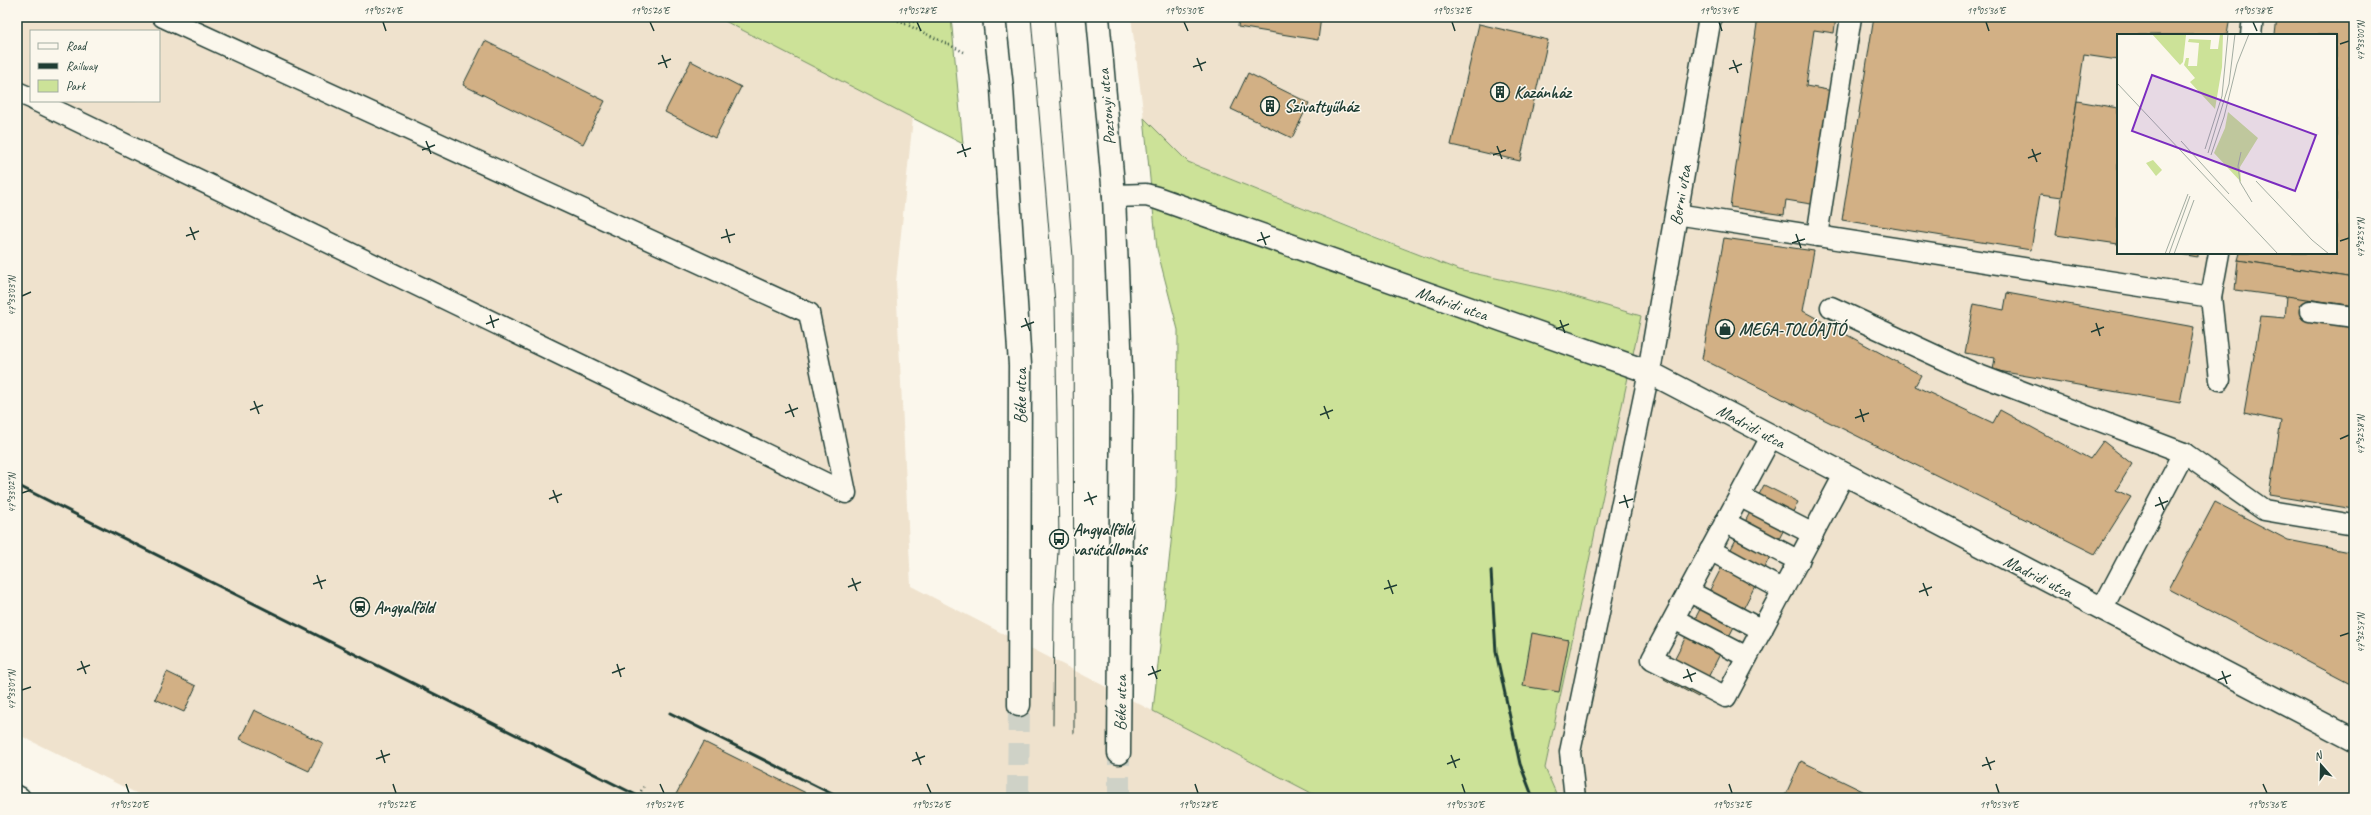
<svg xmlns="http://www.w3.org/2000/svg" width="2371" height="815" font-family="Caveat,sans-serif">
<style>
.built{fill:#efe2cd;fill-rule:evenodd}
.green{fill:#cce298;stroke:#769066}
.building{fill:#d2b085;stroke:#1f3d34}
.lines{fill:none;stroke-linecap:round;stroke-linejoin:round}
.secondary-tunnel{stroke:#cfd2c7;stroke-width:22;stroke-dasharray:22 11;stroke-linecap:butt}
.lane-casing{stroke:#1f3d34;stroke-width:23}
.street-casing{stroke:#1f3d34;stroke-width:25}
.secondary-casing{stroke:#1f3d34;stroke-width:25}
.path{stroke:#1f3d34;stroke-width:2.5;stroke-dasharray:1 3;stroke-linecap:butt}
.lane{stroke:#fbf7ec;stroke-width:20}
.street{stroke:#fbf7ec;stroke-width:22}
.secondary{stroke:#fbf7ec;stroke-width:22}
.tram{stroke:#1f3d34;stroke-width:1}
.rail{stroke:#1f3d34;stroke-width:3}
.ticks{fill:none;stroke:#1f3d34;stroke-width:1.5}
.labels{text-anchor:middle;stroke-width:3;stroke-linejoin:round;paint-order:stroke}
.poi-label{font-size:17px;font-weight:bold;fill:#1f3d34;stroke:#fbf7ec;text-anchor:start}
.street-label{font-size:17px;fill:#1f3d34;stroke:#fbf7ec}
.inset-road{fill:none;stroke:#a3ada2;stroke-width:1}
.view{fill:#7b2cbf;fill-opacity:0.15;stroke:#7b2cbf;stroke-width:2}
.inset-edge{fill:none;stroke:#1f3d34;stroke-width:2}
.neatline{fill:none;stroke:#1f3d34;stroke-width:1.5}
.ticks-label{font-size:10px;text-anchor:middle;fill:#1f3d34}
</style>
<rect width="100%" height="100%" fill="#fbf7ec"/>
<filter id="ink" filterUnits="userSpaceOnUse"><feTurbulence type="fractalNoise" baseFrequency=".025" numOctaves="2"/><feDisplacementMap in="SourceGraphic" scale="8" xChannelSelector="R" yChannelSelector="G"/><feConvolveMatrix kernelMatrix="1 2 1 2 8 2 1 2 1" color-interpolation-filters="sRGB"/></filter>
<g filter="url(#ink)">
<!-- built -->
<g class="built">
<path d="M17 17H717L913 118 896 282 911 586 1321 798H146L17 734ZM31 31H159V101H31Z"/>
<path d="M1131 17H2354V798H1558L1545 768 1641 316 1555 291 1459 270 1188 162 1144 118ZM2118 35H2336V253H2118Z"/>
</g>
<!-- green -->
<g class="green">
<path d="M717 17H951L963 144Z"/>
<path d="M1144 118 1188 162 1371 236 1459 270 1555 291 1641 316 1545 768 1558 798H1321L1153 711 1177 487 1178 330 1157 249Z"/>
</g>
<!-- building -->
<g class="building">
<path d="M1239 17H1321L1318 40 1238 27Z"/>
<path d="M1758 17H1836L1834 33 1814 30 1806 86 1833 91 1817 205 1786 200 1784 215 1730 207Z"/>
<path d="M1874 17H2230L2227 35H2118V60L2084 55 2062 197 2040 194 2031 250 1842 220Z"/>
<path d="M2277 17H2354V278L2238 260 2240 253H2336V35H2275Z"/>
<path d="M1479 24 1548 40 1520 161 1451 145Z"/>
<path d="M485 41 605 101 583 144 463 85Z"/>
<path d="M691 61 741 87 715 138 665 112Z"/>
<path d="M1248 73 1309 103 1292 138 1231 109Z"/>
<path d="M2077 101 2118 108V244L2056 235Z"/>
<path d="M1724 238 1814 251 1803 311 1921 375 1915 386 1993 423 2000 410 2090 459 2103 441 2132 464 2116 490 2131 497 2095 554 1702 359Z"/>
<path d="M2173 253H2198V257Z"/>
<path d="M2238 260 2354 278V306L2235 290Z"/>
<path d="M2007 293 2194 327 2180 403 1993 370 1995 358 1965 353 1974 304 2004 310Z"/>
<path d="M2287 296 2354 306V509L2269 495 2281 421 2244 413 2261 316 2285 318Z"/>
<path d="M1764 485 1798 502 1698 697 1664 679Z"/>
<path d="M2215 502 2288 540 2354 553V686L2169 589Z"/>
<path d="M1532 633 1569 640 1559 692 1523 686Z"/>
<path d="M167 672 196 686 184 712 155 699Z"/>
<path d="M254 710 323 743 309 771 240 739Z"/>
<path d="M704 742 816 798H674Z"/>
<path d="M1801 761 1877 798H1784Z"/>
</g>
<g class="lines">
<!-- secondary-tunnel -->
<g class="secondary-tunnel">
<path d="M1018 798 1019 705"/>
<path d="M1119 798V753"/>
</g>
<!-- lane casing -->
<g class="lane-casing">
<g id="lane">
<path d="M2251 35 2253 17"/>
<path d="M17 92 31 98"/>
<path d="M36 101 846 493 809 313 163 17"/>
<path d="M1676 214 2211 297"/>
<path d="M1817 236 1851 17"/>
<path d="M2219 253 2211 297 2220 380"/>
<path d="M1831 307 1971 372 2184 453 2264 510 2354 525"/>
<path d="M2310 311 2354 317"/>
<path d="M1771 437 1652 659 1726 697 1844 475"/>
<path d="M1739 496 1813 534"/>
<path d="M1725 522 1799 561"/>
<path d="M1710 550 1783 590"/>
<path d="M1688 591 1762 630"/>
<path d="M2102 609 2184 453"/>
<path d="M1674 619 1747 657"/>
<path d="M1575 798 1570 752 1649 372"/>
</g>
</g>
<!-- street casing -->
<g class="street-casing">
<g id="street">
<path d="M1114 196 1146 195 1157 198 1649 372 2354 740"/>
<path d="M1649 372 1710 17"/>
</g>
</g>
<!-- secondary casing -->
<g class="secondary-casing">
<g id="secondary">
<path d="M994 17 1002 88 1020 365 1019 705"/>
<path d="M1098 17 1114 196 1122 394 1119 753"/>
<path d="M17 797 19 798"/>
</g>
</g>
<!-- path -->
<g class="path">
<path d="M891 17 964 52"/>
<path d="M905 23 942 17"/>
<path d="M430 797 431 798"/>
<path d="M637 798 644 786"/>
</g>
<!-- lane -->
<use href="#lane" class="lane"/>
<!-- street -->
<use href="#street" class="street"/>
<!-- secondary -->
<use href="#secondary" class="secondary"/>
<!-- tram -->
<g class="tram">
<path d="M1031 17 1055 303 1059 539 1054 604 1053 725"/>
<path d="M1054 17 1073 257 1074 733"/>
</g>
<!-- rail -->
<g class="rail">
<path d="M17 485 642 798"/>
<path d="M1491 571 1496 652 1520 764 1533 798"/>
<path d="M670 713 840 798"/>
</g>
</g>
</g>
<!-- ticks -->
<path class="ticks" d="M383 22 386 31M650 22 654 31M917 22 921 31M1184 22 1188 31M1452 22 1455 31M1719 22 1722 31M1986 22 1989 31M2253 22 2257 31M2340 44 2349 41M662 55 667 68M1197 58 1202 71M1733 60 1738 73M658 64 671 59M1193 67 1206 62M1729 69 1742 64M426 141 431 154M962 144 966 157M1497 146 1502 159M2032 149 2037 162M422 150 435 145M957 153 971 148M1493 155 1506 150M2028 158 2041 153M190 227 195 240M726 229 730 243M1261 232 1266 245M1796 234 1801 248M186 236 199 231M721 238 735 234M1257 241 1270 236M2340 241 2349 238M1792 243 1805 239M22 296 31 292M490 315 494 328M1025 318 1030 331M1560 320 1565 333M2096 323 2100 336M486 324 499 319M1021 327 1034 322M1556 329 1569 324M2091 332 2104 327M254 401 259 414M789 404 794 417M1324 406 1329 419M1860 409 1864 422M250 410 263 405M785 413 798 408M1320 415 1333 410M1855 418 1869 413M2340 439 2349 435M553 490 558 503M1088 492 1093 505M22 493 31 490M1624 495 1628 508M2159 497 2164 510M549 499 562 494M1084 501 1097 496M1619 503 1633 499M2155 506 2168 501M317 575 322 589M852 578 857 591M1388 580 1393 594M1923 583 1928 596M313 584 326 580M848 587 861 582M1384 589 1397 585M1919 592 1932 587M2340 636 2349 633M81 661 86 674M617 664 621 677M1152 666 1157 679M1687 669 1692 682M77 670 90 665M2222 671 2227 684M612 673 625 668M1148 675 1161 670M1683 678 1696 673M2218 680 2231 675M22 690 31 687M381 750 385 763M916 752 921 765M1451 755 1456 768M1986 757 1991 770M376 759 390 754M912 761 925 756M1447 764 1460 759M1982 766 1995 761M126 784 129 793M393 784 396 793M660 784 664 793M927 784 931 793M1195 784 1198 793M1462 784 1465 793M1729 784 1732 793M1996 784 1999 793M2263 784 2267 793"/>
<!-- icons -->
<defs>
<g id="building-ring" transform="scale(1)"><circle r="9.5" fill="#fbf7ec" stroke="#1f3d34" stroke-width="1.5"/><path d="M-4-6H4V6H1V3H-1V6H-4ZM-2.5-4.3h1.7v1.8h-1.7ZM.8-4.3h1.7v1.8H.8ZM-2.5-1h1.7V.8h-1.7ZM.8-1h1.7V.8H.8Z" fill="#1f3d34"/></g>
<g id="shop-ring" transform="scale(1)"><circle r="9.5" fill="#fbf7ec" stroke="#1f3d34" stroke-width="1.5"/><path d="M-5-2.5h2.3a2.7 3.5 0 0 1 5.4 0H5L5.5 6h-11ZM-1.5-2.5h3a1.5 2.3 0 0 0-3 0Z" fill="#1f3d34"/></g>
<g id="bus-ring" transform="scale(1)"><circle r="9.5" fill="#fbf7ec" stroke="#1f3d34" stroke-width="1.5"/><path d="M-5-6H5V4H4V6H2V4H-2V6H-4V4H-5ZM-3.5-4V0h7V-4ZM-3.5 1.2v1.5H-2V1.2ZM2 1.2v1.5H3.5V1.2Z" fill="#1f3d34"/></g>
<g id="station-ring" transform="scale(1)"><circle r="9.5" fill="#fbf7ec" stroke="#1f3d34" stroke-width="1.5"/><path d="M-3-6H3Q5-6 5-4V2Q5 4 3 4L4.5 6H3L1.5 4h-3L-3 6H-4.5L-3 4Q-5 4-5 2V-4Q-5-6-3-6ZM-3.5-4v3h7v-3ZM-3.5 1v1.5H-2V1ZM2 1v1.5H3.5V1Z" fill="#1f3d34"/></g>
</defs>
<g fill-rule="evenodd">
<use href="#building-ring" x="1500" y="92"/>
<use href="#building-ring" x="1270" y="106"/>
<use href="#shop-ring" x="1725" y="329"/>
<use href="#bus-ring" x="1059" y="539"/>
<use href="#station-ring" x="360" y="607"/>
</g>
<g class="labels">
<!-- poi labels -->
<g class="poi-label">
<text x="1514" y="98">Kazánház</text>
<text x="1284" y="112">Szivattyűház</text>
<text x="1739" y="335">MEGA-TOLÓAJTÓ</text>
<text x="1073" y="535">Angyalföld<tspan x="1073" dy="20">vasútállomás</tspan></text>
<text x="374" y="613">Angyalföld</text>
</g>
<!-- street labels -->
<g class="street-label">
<text transform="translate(1106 107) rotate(-95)" y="6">Pozsonyi utca</text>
<text transform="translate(1680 195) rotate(-80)" y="6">Berni utca</text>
<text transform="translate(1452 303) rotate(19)" y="6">Madridi utca</text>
<text transform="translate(1020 396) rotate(-90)" y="6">Béke utca</text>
<text transform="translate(1751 426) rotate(28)" y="6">Madridi utca</text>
<text transform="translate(2038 576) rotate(27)" y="6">Madridi utca</text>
<text transform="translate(1120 703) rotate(-89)" y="6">Béke utca</text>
</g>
</g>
<!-- overview -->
<g transform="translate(2117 34)">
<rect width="220" height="220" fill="#fbf7ec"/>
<path d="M35 0 69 1 66 28 63 31ZM103 0H106L105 33 98 75 73 48 78 44 67 31 69 24H72L71 32H80L82 9 71 8 72 5 94 6 93 15H101ZM111 78 141 104 123 133 124 148 97 119 108 94ZM36 126 45 136 39 142 29 129Z" fill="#cce298"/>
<path class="inset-road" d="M0 49 161 220M64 107 112 160M88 115 105 62 111 0M124 118 121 132 123 148 135 168M91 119 112 50 118 0M94 121 107 83 120 30 132 0M139 147 195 206 212 220M48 220 71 160M52 220 73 162M57 220 77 166"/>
<path class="view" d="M35 41 199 101 178 157 15 97Z"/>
<rect width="220" height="220" class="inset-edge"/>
</g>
<!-- margin -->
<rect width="2371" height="815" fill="none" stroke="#fbf7ec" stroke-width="44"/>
<!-- legend -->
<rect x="30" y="30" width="130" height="72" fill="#fbf7ec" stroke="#a3ada2"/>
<rect x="38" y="43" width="20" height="6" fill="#fbf7ec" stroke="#a3ada2"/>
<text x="66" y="50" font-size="12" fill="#1f3d34">Road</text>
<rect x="38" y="63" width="20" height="6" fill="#1f3d34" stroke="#a3ada2"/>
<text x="66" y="70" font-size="12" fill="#1f3d34">Railway</text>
<rect x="38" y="80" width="20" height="12" fill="#cce298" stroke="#a3ada2"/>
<text x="66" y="90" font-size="12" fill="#1f3d34">Park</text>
<!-- north arrow -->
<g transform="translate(2321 765) rotate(340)" stroke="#fbf7ec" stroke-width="3" paint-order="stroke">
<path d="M0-3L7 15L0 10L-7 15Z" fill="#1f3d34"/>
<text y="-6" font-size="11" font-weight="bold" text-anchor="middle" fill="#1f3d34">N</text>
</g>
<rect x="22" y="22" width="2327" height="771" class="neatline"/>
<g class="ticks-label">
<text x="383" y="14">19°05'24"E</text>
<text x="650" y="14">19°05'26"E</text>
<text x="917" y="14">19°05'28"E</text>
<text x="1184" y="14">19°05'30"E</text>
<text x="1452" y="14">19°05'32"E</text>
<text x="1719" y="14">19°05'34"E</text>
<text x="1986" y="14">19°05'36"E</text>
<text x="2253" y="14">19°05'38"E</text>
<text transform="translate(2360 41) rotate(-90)" y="4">47°33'00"N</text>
<text transform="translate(2360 238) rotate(-90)" y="4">47°32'59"N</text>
<text transform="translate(11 296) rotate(-90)" y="4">47°33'03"N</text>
<text transform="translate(2360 435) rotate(-90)" y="4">47°32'58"N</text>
<text transform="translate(11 493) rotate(-90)" y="4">47°33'02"N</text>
<text transform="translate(2360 633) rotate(-90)" y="4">47°32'57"N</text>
<text transform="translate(11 690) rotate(-90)" y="4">47°33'01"N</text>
<text x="129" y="808">19°05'20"E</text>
<text x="396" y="808">19°05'22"E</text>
<text x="664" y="808">19°05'24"E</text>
<text x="931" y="808">19°05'26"E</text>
<text x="1198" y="808">19°05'28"E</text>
<text x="1465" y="808">19°05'30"E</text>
<text x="1732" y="808">19°05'32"E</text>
<text x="1999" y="808">19°05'34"E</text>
<text x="2267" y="808">19°05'36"E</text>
</g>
</svg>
